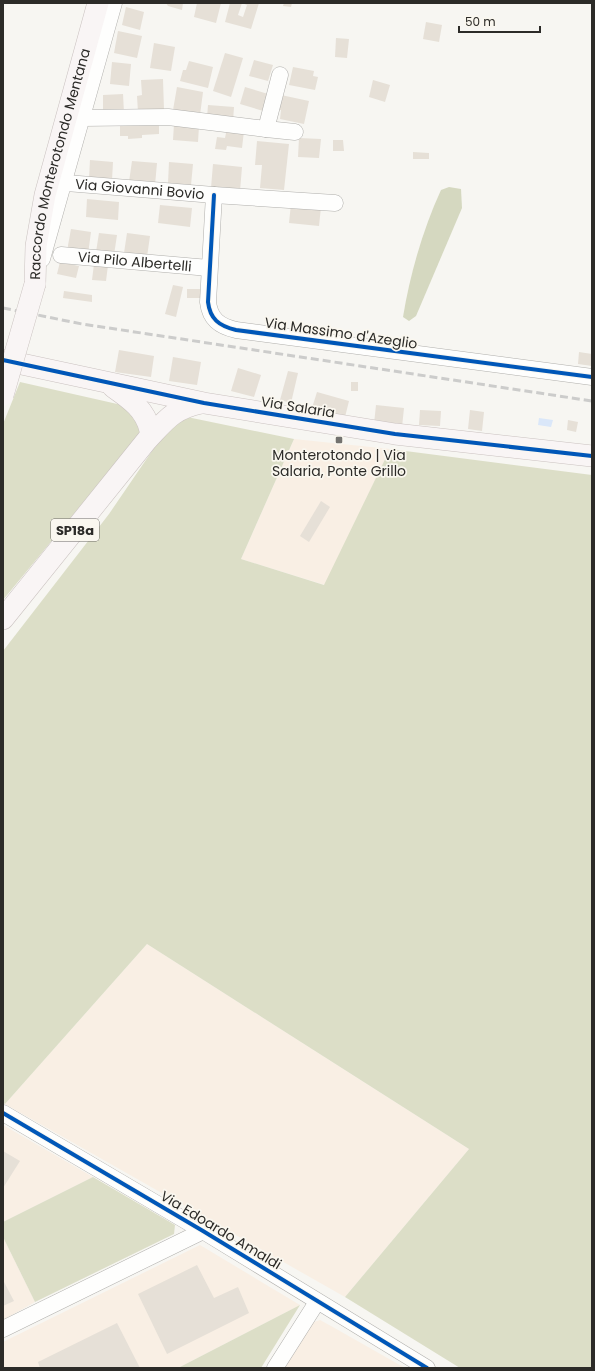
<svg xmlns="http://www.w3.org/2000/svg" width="595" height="1371" font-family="Poppins,sans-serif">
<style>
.industrial{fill:#f9efe4}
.green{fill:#dcdec7}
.forest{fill:#d5d8c0}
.water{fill:#dae7f9}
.building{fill:#e6e0d7}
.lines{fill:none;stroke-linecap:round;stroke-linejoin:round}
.minor-casing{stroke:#b0afac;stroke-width:17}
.major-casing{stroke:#cac2c0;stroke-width:22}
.minor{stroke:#fefefd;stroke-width:16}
.major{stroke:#f9f5f5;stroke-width:21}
.rail{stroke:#cccccb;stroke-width:3;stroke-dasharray:8 4;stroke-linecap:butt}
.major-bridge-casing{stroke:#cac2c0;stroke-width:22;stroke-linecap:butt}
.major-bridge{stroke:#f9f5f5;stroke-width:21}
.cycleway-casing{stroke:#faf7ef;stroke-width:6}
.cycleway{stroke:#0057b8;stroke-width:4}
.poi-dot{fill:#73726f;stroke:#faf7ef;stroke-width:1.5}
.labels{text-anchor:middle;stroke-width:3.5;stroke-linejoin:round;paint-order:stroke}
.shield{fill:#faf7ef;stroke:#6a6864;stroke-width:1}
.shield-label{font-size:13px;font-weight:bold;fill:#2c2b28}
.street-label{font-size:14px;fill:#2c2b28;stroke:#faf7ef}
.poi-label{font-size:14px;fill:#2c2b28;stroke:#faf7ef}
</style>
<rect width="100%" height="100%" fill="#f7f6f2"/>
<!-- industrial -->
<g class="industrial">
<path d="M294 439 390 449 325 585 241 559Z"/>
<path d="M147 944 469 1149 345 1297 5 1104Z"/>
<path d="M3 1125 93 1177 3 1222Z"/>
<path d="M3 1237 35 1302 3 1320Z"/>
<path d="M200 1245 300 1305 178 1368H3V1342Z"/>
<path d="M320 1320 331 1326 405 1368H283L311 1323Z"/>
</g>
<!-- green -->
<g class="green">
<path d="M20 382 135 408 141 433 134 445 91 493 3 600V424Z"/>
<path d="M187 417 294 439 241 559 324 585 390 449 592 475V1368H460L345 1297 469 1149 147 944 5 1104 3 1103V651L109 514 165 432Z"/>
<path d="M93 1177 175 1225 174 1234 35 1302 3 1237V1222Z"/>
<path d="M300 1305 261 1368H178Z"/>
</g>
<!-- forest -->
<path class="forest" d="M449 187 461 189 462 208 416 316 409 321 403 317C410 274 423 229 441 190Z"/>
<!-- water -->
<path class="water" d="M539 418 553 420 551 427 538 425Z"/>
<!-- building -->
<g class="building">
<path d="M166 3H183L182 10 168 6Z"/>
<path d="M197 3H221L216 23 194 17Z"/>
<path d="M230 3H242L238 15 243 17 247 5 242 3H259L251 29 225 22Z"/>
<path d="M284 3H292L291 7 283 6Z"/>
<path d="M126 7 144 12 140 30 122 25Z"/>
<path d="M426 22 442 25 439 42 423 39Z"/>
<path d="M118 31 142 36 137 58 114 53Z"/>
<path d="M336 38 349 39 347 58 335 57Z"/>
<path d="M154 43 175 47 171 71 150 68Z"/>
<path d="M225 53 243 58 231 97 213 91Z"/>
<path d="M254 60 273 65 268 81 249 76Z"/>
<path d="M189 61 213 67 208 88 180 81 183 70H186Z"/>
<path d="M112 62 131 64 129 86 110 84Z"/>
<path d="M293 67 314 71 313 76 318 77 315 90 289 85Z"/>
<path d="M163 79 164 110 138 112 137 96 142 95 141 80Z"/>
<path d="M373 80 390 85 385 102 369 97Z"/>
<path d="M177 87 203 92 200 115 173 110Z"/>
<path d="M245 87 268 94 263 111 240 104Z"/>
<path d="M123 94 124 113H103V95Z"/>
<path d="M281 95 309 101 304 124 280 119 281 110H278Z"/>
<path d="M208 105 234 107 233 121 207 118Z"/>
<path d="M159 121V134L142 135V138L128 139V136H120V123Z"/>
<path d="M174 124 199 126 198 142 173 140Z"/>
<path d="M227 128 244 131 242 148 227 146 226 150 215 149 217 137 225 138Z"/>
<path d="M299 138 321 139 319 158 298 157Z"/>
<path d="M333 140H343L344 151H333Z"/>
<path d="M257 141 289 144 284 190 260 188 262 165H255Z"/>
<path d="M413 152 429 153V159H413Z"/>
<path d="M90 160 113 162 112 180 89 179Z"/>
<path d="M132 161 157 163 155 185 129 182Z"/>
<path d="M169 162 193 164 191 185 168 183Z"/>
<path d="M213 164 242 167 240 191 211 188Z"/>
<path d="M87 199 119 202 118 220 86 217Z"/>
<path d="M291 204 321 207 319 226 289 223Z"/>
<path d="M160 205 192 208 190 227 158 223Z"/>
<path d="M71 229 91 232 88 254 67 251Z"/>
<path d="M99 233 117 235 114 255 96 252Z"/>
<path d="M127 233 150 236 147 257 124 253Z"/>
<path d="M60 262 79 266 76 278 57 274Z"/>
<path d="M94 264 108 265 106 281 92 280Z"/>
<path d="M173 285 183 287 176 317 165 314Z"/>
<rect x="187" y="289" width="15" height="9"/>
<path d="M64 291 92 295V302L63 298Z"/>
<path d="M119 350 154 356 151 377 115 372Z"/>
<path d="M579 352 592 354V366L578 364Z"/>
<path d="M173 357 201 362 197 385 169 381Z"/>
<path d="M238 368 261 375 254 397 231 391Z"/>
<path d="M288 371 298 373 291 403 280 400Z"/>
<rect x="351" y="382" width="7" height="9"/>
<path d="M317 392 349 401 345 417 312 408Z"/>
<path d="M376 405 404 408 402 427 374 424Z"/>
<path d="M420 410 441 411 440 426 419 425Z"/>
<path d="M470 410 484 412 482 431 468 429Z"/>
<path d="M568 420 578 422 576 432 567 430Z"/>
<path d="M321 501 330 507 309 542 300 536Z"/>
<path d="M3 1151 20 1161 3 1188Z"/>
<path d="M197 1265 214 1298 238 1287 249 1313 167 1354 138 1294Z"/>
<path d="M3 1280 14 1301 3 1306Z"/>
<path d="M117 1323 140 1368H40L38 1362Z"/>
</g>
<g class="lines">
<!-- minor casing -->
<g class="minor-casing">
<g id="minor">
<path d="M82 118 168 117 266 129 280 75"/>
<path d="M266 129 295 132"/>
<path id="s1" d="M54 182 214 195 335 203"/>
<path d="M214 195 208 302C210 319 219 326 236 330L592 377"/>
<path id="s2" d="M61 255 209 268"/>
<path d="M42 259 114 3"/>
<path d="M3 1113 203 1231 427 1368"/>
<path d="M3 1329 203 1231"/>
<path d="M275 1368 317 1302"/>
</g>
</g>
<!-- major casing -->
<g class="major-casing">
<g id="major">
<path id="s3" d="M35 284 36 246 45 195 98 3"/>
<path d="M3 360 204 403 395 434 592 456"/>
<path d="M113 387C130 399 145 409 150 430"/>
<path d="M3 619 147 440C166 420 173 409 201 403"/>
</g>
</g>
<!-- minor -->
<use href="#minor" class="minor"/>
<!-- major -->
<use href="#major" class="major"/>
<!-- rail -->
<path class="rail" d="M3 308 82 324 592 401"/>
<!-- major-bridge casing -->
<g class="major-bridge-casing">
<path id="major-bridge" d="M3 395 35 284"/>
</g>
<!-- major-bridge -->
<use href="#major-bridge" class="major-bridge"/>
<!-- cycleway casing -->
<g class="cycleway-casing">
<g id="cycleway">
<path d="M214 195 208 302C210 319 219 326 236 330L592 377"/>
<path d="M3 360 204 403 395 434 592 456"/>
<path d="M3 1113 203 1231 427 1368"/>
</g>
</g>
<!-- cycleway -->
<use href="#cycleway" class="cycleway"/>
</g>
<!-- markers -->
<rect class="poi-dot" x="335" y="436" width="8" height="8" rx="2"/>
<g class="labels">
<!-- shield labels -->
<rect class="shield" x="51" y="519" width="48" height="22" rx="3"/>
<g class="shield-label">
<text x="75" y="535">SP18a</text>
</g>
<!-- street labels -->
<g class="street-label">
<text dy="5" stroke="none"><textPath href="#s3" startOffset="123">Raccordo Monterotondo Mentana</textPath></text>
<text dy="5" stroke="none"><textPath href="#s1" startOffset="86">Via Giovanni Bovio</textPath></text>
<text dy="5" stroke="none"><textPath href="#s2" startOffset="74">Via Pilo Albertelli</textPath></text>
<text transform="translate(341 333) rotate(8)" y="5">Via Massimo d'Azeglio</text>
<text transform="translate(298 407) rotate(9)" y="5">Via Salaria</text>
<text transform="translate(221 1230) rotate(31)" y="5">Via Edoardo Amaldi</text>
</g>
<!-- poi labels -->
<g class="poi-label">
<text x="339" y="460">Monterotondo | Via<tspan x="339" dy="16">Salaria, Ponte Grillo</tspan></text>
</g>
</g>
<!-- border -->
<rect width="595" height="1371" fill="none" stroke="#2c2b28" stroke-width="8"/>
<!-- scale -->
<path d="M459 26v6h81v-6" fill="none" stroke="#2c2b28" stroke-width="2"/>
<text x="465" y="26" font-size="12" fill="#2c2b28" stroke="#faf7ef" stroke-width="3" paint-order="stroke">50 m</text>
</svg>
